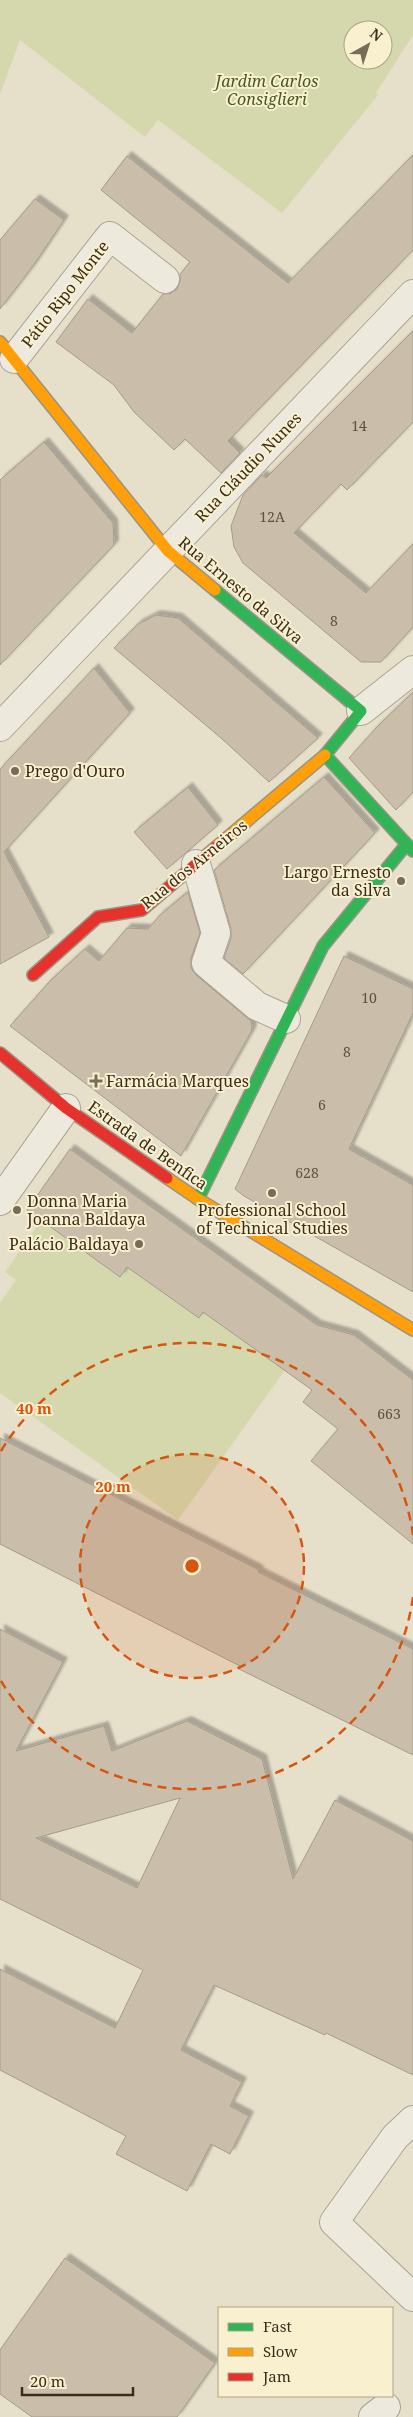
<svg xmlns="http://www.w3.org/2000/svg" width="413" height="2417" font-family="'Noto Serif',serif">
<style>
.green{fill:#d4d8ac;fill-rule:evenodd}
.building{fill:#cabeab;stroke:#a69b8a;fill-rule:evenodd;filter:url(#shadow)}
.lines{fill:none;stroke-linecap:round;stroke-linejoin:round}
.street-casing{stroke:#aba495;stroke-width:30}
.fast-casing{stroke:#9b9484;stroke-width:14}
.slow-casing{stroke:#9b9484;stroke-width:14}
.jam-casing{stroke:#9b9484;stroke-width:14}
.street{stroke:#eee9dd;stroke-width:28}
.fast{stroke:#30b455;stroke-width:11}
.slow{stroke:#ff9f0a;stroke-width:11}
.jam{stroke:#e5322d;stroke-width:11}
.ring{fill:none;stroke:#d7550e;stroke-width:2.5;stroke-dasharray:9 6}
.poi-dot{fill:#776c59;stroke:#f9f0d0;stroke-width:2}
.labels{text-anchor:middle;stroke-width:4;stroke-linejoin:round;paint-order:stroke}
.number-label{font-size:14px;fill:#5f5140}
.park-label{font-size:16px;font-style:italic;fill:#475920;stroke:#f9f0d0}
.street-label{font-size:16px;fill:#3b2d1c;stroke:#f9f0d0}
.poi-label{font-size:16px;fill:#3b2d1c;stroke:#f9f0d0;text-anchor:start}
.centre{fill:#d7550e;stroke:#f9f0d0;stroke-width:2.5}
.ring-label{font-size:15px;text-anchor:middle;font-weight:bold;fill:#d7550e;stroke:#f9f0d0;stroke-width:4;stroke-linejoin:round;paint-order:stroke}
</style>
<defs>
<filter id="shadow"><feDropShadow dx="4.5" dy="-4.5" stdDeviation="1" flood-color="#0004"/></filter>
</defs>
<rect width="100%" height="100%" fill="#e6e0cb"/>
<!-- green -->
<g class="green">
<path d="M0 0H413V35L376 93 378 95 282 213 158 120 145 137 20 40 0 94ZM353 30H383V60H353Z"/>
<path d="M41 1221 120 1277 127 1267 199 1318 203 1312 285 1370 178 1520 0 1393V1303L16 1280 5 1272Z"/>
</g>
<!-- building -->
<g class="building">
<path d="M413 155V250L228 441 240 453 221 473 185 439 174 450 134 412 114 385 56 342 88 299 132 333 163 294 171 293 177 289 180 282V274L190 262 101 190 127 156 288 283Z"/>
<path d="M35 199 64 220 33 266 0 309V240Z"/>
<path d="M413 331V422L347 490 341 484 294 533 366 593 413 544V627L381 662H361L243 563 234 547 231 526 243 495 262 475 266 478Z"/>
<path d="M44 442 113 523 114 545 0 665V480Z"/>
<path d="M156 615 178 618 318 738 269 782 221 738 114 648 138 624Z"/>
<path d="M94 668 130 713 4 852 49 937 0 964V769Z"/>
<path d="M413 692V792L396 810 349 758 376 728Z"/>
<path d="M324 777 375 833 243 974 224 958 231 938V929L214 870Z"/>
<path d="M188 787 218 825 167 869 134 832Z"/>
<path d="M188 892 200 933 191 958V968L196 975 251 1021 252 1026 251 1032 181 1156 10 1026 50 981 85 949 99 961 127 928 148 929 160 915Z"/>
<path d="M344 956 413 989V1013L349 1149 413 1185V1292L244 1196 235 1189Z"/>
<path d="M70 1149 317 1325 354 1335 413 1380V1544L311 1461 338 1429 303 1402 312 1390 203 1312 199 1318 127 1267 120 1277 27 1210Z"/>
<path d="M0 1438 259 1570 258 1572 413 1649V1755L239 1669 240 1666 0 1544Z"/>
<path d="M0 1629 63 1662 16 1751 104 1726 112 1751 187 1721 262 1759 293 1879 335 1800 413 1841V2075L326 2033 325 2035 214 1985 181 2050 242 2082 230 2106 249 2116 230 2154 211 2144 187 2191 116 2154 126 2136 0 2070V1969L115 2028 143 1970 0 1899ZM180 1798 137 1888 36 1838Z"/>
<path d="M65 2258 215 2363 177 2417H32L0 2394V2350Z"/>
</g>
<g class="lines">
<!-- street casing -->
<g class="street-casing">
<g id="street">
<path d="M14 359 110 236 165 279"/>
<path d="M361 711 413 670"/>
<path d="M0 727 413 294"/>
<path d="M196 864 216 933 206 963 257 1006 286 1019"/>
<path d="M0 1201 66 1108"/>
<path d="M413 2120 395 2137 334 2222 413 2297"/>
<path d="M373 2417 386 2407"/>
</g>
</g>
<!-- fast casing -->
<g class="fast-casing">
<g id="fast">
<path d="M215 590 361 711 325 755 413 851"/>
<path d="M198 1199 323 946 406 845"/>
</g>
</g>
<!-- slow casing -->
<g class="slow-casing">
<g id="slow">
<path d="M0 342 168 551 215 590"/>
<path d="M216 847 325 755"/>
<path d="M167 1178 198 1199 413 1330"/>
</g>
</g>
<!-- jam casing -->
<g class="jam-casing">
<g id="jam">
<path d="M33 975 98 917 142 910 216 847"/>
<path d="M0 1053 66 1108 167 1178"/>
</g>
</g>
<!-- street -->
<use href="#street" class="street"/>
<!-- fast -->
<use href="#fast" class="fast"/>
<!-- slow -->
<use href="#slow" class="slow"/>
<!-- jam -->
<use href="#jam" class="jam"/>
</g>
<!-- distance rings -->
<circle cx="192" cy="1566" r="112" fill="#d7550e" fill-opacity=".12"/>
<g class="ring">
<circle cx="192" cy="1566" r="112"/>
<path d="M413 1597A223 223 0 0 1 1 1681M1 1451A223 223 0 0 1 413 1535"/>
</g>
<!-- markers -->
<g class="poi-dot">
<circle cx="15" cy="771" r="5"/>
<circle cx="401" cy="881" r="5"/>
<path d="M93.5 1073.5h5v5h5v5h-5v5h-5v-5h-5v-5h5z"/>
<circle cx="272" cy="1193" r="5"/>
<circle cx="17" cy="1210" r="5"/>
<circle cx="139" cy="1244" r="5"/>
</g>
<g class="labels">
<!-- number labels -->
<g class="number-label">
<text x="359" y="431">14</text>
<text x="272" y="522">12A</text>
<text x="334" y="626">8</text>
<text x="369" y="1003">10</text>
<text x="347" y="1057">8</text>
<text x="322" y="1110">6</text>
<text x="307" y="1178">628</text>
<text x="389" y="1419">663</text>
</g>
<!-- park labels -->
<g class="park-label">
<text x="267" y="87">Jardim Carlos<tspan x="267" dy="18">Consiglieri</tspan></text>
</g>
<!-- street labels -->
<g class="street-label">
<text transform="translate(65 294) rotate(-52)" y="6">Pátio Ripo Monte</text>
<text transform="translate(248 467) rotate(-46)" y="6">Rua Cláudio Nunes</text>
<text transform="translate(241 590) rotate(40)" y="6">Rua Ernesto da Silva</text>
<text transform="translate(194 864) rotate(-39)" y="6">Rua dos Arneiros</text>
<text transform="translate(148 1145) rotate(35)" y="6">Estrada de Benfica</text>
</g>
<!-- poi labels -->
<g class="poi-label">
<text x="25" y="777">Prego d'Ouro</text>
<text x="391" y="878" text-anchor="end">Largo Ernesto<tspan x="391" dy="18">da Silva</tspan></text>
<text x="106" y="1087">Farmácia Marques</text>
<text x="27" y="1207">Donna Maria<tspan x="27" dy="18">Joanna Baldaya</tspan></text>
<text x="272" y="1216" text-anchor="middle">Professional School<tspan x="272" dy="18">of Technical Studies</tspan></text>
<text x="129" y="1250" text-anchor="end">Palácio Baldaya</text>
</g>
</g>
<circle cx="192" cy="1566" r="8" class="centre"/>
<g class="ring-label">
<text x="34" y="1414">40 m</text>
<text x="113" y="1492">20 m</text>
</g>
<!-- legend -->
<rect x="218" y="2307" width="175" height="90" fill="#f9f0d0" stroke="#ada288"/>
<rect x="228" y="2323" width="25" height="8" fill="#30b455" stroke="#ada288"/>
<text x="263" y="2332" font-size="15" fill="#3b2d1c">Fast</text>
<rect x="228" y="2348" width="25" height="8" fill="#ff9f0a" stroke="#ada288"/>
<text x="263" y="2357" font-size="15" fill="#3b2d1c">Slow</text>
<rect x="228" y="2373" width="25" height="8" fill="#e5322d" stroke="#ada288"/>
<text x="263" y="2382" font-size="15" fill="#3b2d1c">Jam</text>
<!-- north arrow -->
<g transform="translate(368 45) rotate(39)"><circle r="24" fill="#f9f0d0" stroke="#ada288"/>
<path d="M0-4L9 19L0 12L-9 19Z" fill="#776c59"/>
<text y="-8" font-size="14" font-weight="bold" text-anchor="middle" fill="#3b2d1c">N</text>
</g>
<!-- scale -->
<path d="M22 2387v8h111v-8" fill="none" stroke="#3b2d1c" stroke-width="2.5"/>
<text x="30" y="2387" font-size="15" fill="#3b2d1c" stroke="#f9f0d0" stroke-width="4" paint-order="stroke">20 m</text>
</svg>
